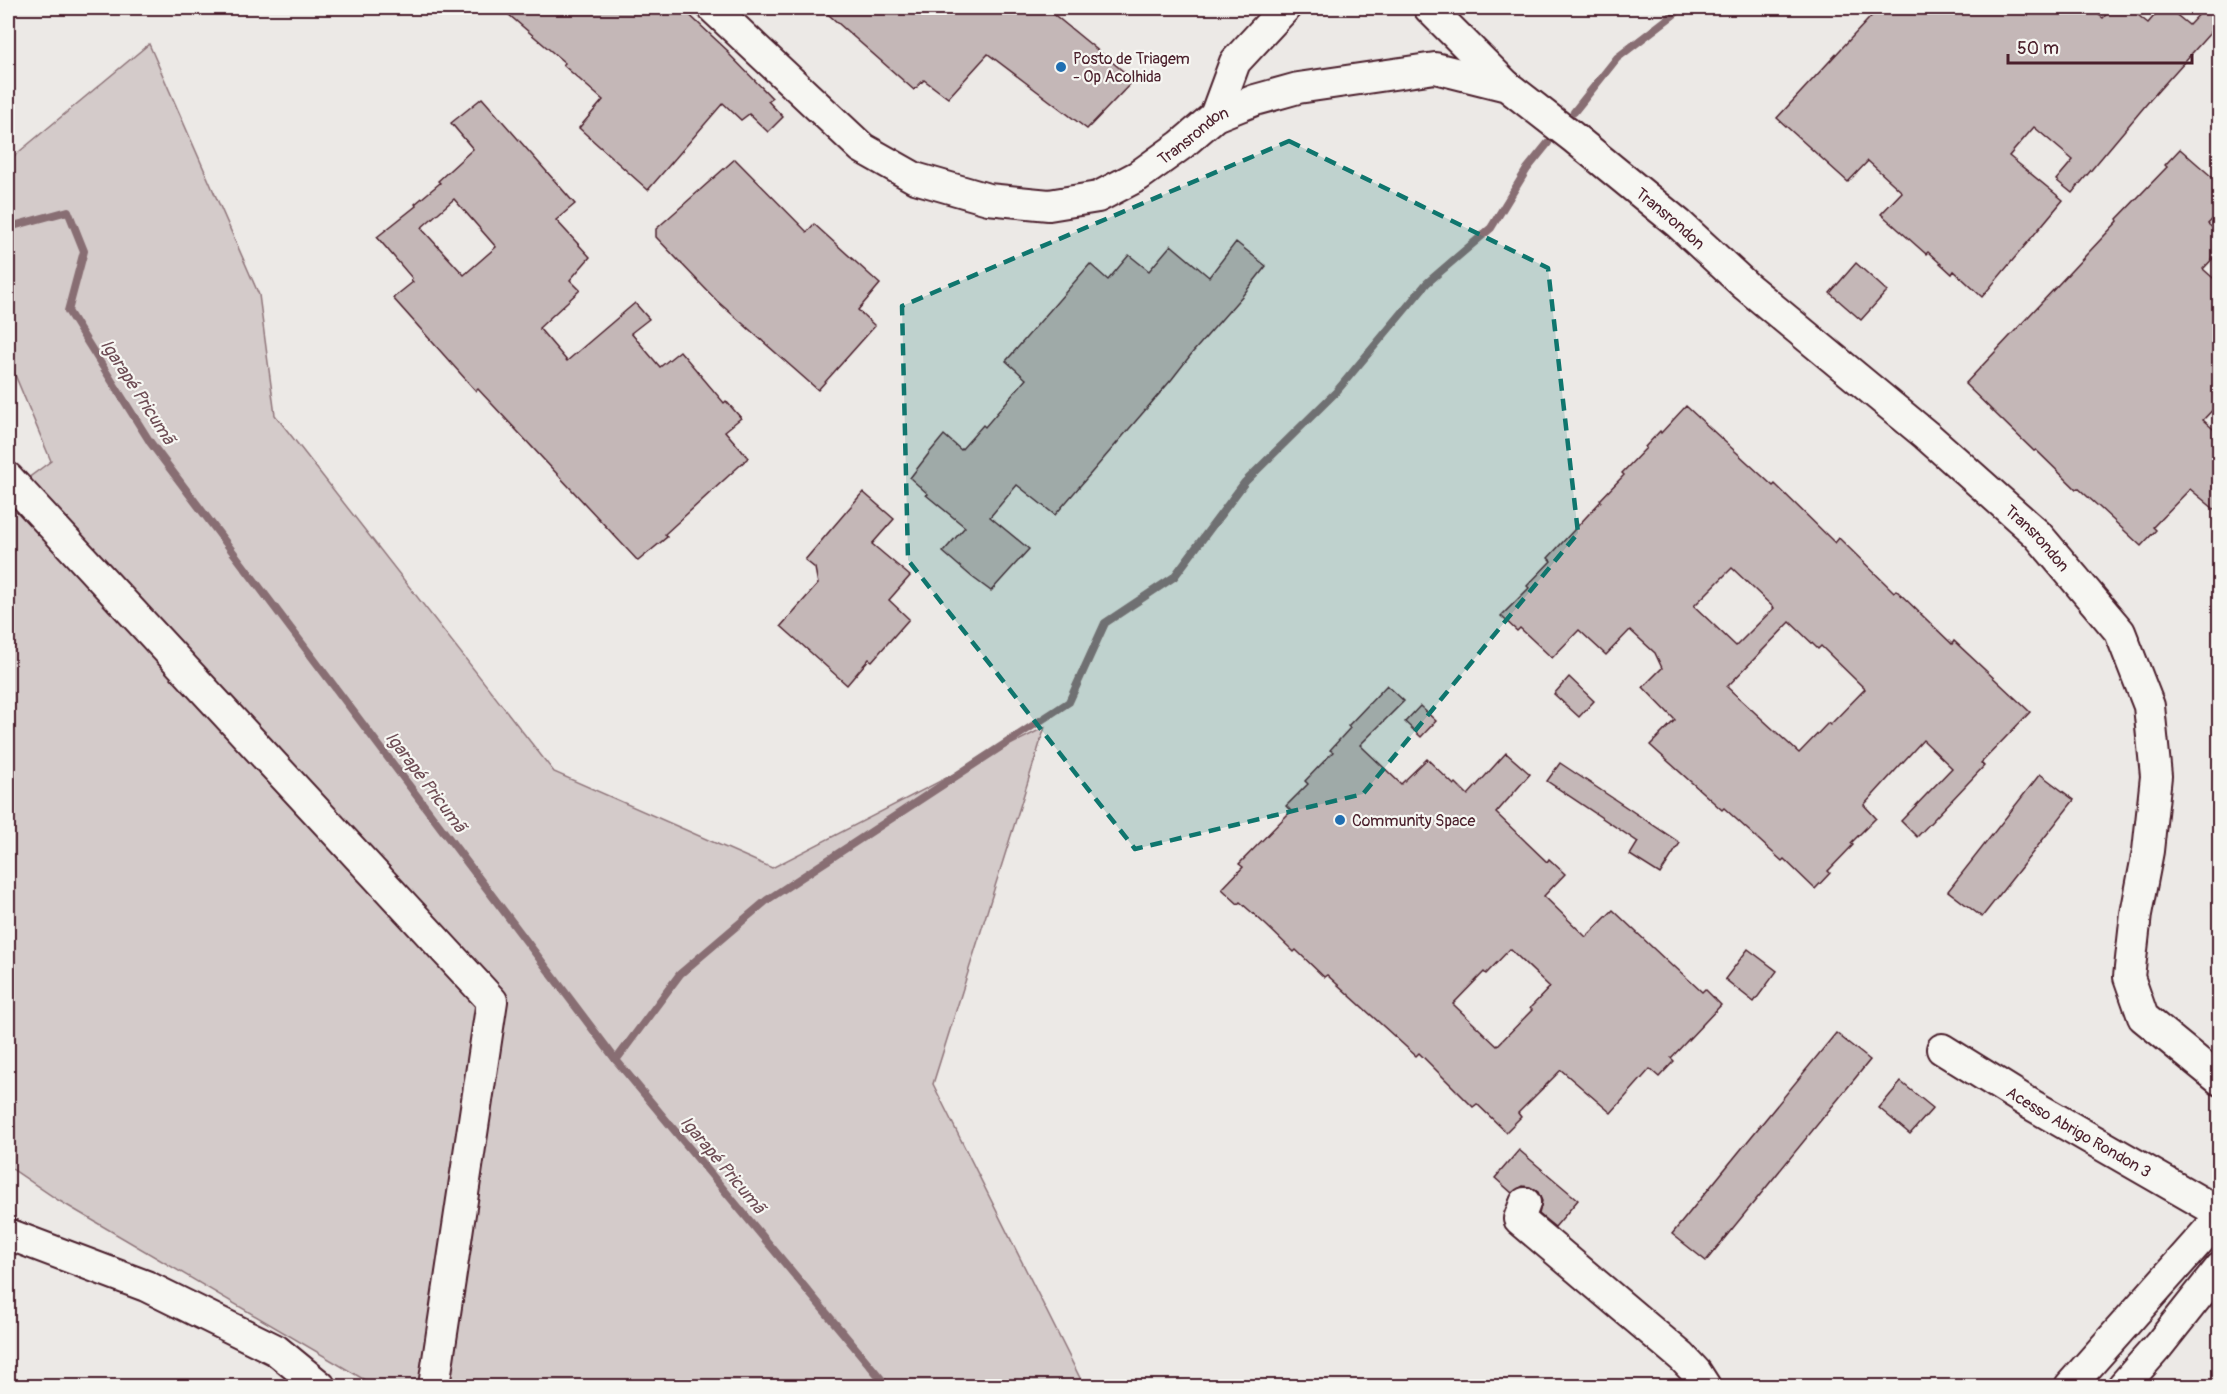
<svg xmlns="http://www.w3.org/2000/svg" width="2227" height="1394" font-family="Pangolin,sans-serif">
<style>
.green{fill:#d4cbca;stroke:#8f757a;stroke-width:1.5}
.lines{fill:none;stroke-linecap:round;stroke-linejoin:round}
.stream{stroke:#886e73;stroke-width:8}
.building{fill:#c4b7b7;stroke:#4a1f2b;stroke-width:1.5;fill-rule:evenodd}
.minor-casing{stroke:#4a1f2b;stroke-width:34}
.minor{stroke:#f6f6f2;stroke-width:30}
.marked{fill:#0f766e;fill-opacity:0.2;stroke:#0f766e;stroke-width:4.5;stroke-dasharray:12 8;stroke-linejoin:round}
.poi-dot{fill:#1f6fb2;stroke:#f6f6f2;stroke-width:2}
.labels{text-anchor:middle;stroke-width:4.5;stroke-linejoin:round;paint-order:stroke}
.poi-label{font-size:16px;fill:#4a1f2b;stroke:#f6f6f2;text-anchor:start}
.street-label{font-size:16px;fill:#4a1f2b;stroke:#f6f6f2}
.water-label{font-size:18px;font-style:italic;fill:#6e4d55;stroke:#f6f6f2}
</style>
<rect width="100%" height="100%" fill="#ece9e6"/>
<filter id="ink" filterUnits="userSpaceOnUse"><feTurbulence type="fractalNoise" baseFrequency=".0167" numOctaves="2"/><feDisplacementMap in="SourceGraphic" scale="12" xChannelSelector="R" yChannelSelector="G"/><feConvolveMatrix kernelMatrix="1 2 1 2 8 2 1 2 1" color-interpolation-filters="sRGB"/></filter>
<g filter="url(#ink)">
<!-- green -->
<path class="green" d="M149 44 259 295 275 415 554 772 772 868 1045 727 933 1084 1084 1386H375L58 1200 8 1166V493L51 461 8 358V161Z"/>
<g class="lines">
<!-- stream -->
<g class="stream">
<path d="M1574 112 1617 58 1682 8"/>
<path d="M8 221 13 226 68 211 84 251 68 311 150 442 616 1060 887 1386"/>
<path d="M616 1060 680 974 767 900 1069 702 1105 623 1174 577 1245 482 1336 392 1427 283 1491 228 1527 169 1548 143"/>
</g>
</g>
<!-- building -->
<g class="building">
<path d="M501 8H682L728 51 727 52 772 98 768 101 783 117 768 132 749 114 741 120 723 103 648 190 579 128 603 100 563 65 565 63Z"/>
<path d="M821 8H1046L1134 80 1087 129 988 54 948 98 924 80 914 90Z"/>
<path d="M1879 8H2090L2103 18 2112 8H2129L2148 23 2161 8H2168L2189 25 2205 8H2209L2220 16V22L2150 100 2072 193 2056 180 2073 160 2034 127 2009 156 2063 200 1982 297 1954 271 1952 274 1928 252 1926 254 1881 214 1902 192 1868 161 1848 182 1777 118Z"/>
<path d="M482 98 575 204 556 220 590 257 570 280 580 290 539 328 567 361 635 303 649 319 631 333 660 367 680 351 724 403 726 401 741 418 725 431 748 458 665 534 667 537 638 561 478 389 476 391 393 298 413 282 411 280 412 278 377 237 416 206 415 204 440 183 438 181 473 149 451 123ZM454 199 496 247 464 275 421 228Z"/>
<path d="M2180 149 2220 184V211L2208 224 2220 234V251L2203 269 2220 284V402L2203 420 2220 435V514L2190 489 2153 527 2156 530 2141 546 2098 506 2078 488 2076 489 2036 450 2034 451 1965 384 2118 221 2117 219 2167 167 2165 165Z"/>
<path d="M735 159 807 232 814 224 880 284 858 310 875 326 818 390 717 301 656 237V229Z"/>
<path d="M1236 242 1266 266 1243 295 1193 352 1172 379 1055 515 1017 485 990 517 1029 549 991 591 972 577 943 552 965 527 926 495 928 494 910 478 930 452 944 435 961 450 983 425 985 427 1026 379 1006 361 1090 264 1108 280 1129 255 1149 271 1171 245 1209 277Z"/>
<path d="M1856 263 1887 291 1861 320 1830 293Z"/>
<path d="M1686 406 1773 486 1775 484 1835 543 1839 538 1894 592 1896 590 1952 644 1954 641 2030 712 1981 763 1984 766 1917 837 1901 821 1952 768 1923 740 1864 805 1876 818 1851 843 1853 845 1828 871 1830 873 1815 889 1784 859 1782 861 1724 808 1722 810 1650 745 1675 720 1643 687 1662 668 1655 653 1630 630 1606 655 1579 630 1552 658 1520 628 1517 631 1501 616 1529 588 1527 586 1551 561 1548 558 1601 501 1600 500 1624 475 1622 473 1646 448 1645 447 1660 431 1661 433ZM1732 568 1774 608 1736 646 1694 606ZM1790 622 1818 649 1821 646 1865 689 1830 725 1828 723 1799 753 1727 687Z"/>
<path d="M863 492 894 519 872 544 910 576 889 600 909 619 872 661 869 659 847 685 781 626 818 584 815 568 805 560Z"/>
<path d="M1569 677 1594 701 1579 717 1554 694Z"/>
<path d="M1387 685 1404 701 1360 745 1401 784 1427 759 1454 785 1456 783 1468 795 1506 753 1530 774 1496 813 1547 862 1549 859 1565 874 1544 896 1586 937 1613 910 1673 967 1674 966 1702 992 1705 989 1721 1005 1671 1058 1674 1061 1659 1077 1650 1069 1611 1113 1561 1070 1518 1113 1521 1117 1506 1132 1477 1104 1473 1107 1419 1053 1416 1056 1327 975 1324 977 1296 950 1294 952 1266 925 1240 902 1238 904 1222 889 1243 867 1239 864 1291 811 1286 806 1308 784 1305 781 1333 752 1330 750 1350 728 1348 726ZM1510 949 1550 987 1530 1008 1532 1010 1497 1046 1453 1004 1484 972 1486 974Z"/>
<path d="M1420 706 1436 721 1421 737 1405 722Z"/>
<path d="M1560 763 1680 843 1660 874 1630 855 1638 842 1547 781Z"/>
<path d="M2040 774 2074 800 1982 917 1948 891Z"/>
<path d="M1748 949 1777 971 1754 1002 1725 979Z"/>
<path d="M1836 1033 1870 1060 1706 1261 1672 1234Z"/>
<path d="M1901 1082 1933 1108 1910 1134 1879 1108Z"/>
<path d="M1519 1150 1578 1200 1555 1227 1539 1214 1542 1201 1538 1192 1530 1187 1523 1186 1512 1193 1495 1178Z"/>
</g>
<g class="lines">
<!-- minor casing -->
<g class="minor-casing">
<g id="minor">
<path id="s1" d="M713 8 862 148 915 178 988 199 1049 205 1098 197 1138 176 1181 145 1215 116 1255 100 1298 88 1435 68 1507 86 1574 138 1679 224 1746 286 1926 435 2037 534 2120 632 2149 706 2156 776 2148 851 2136 914 2129 977 2143 1017 2220 1080"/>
<path d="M1429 8 1507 86"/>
<path d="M1215 116 1235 62 1285 8"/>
<path d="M8 478 492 1001 434 1386"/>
<path id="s2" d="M1942 1049 2032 1105 2220 1213"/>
<path d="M1525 1203 1519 1219 1682 1357 1696 1372 1705 1386"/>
<path d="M8 1234 146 1286 276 1350 320 1386"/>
<path d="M2070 1386 2220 1217"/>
<path d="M2123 1386 2159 1345 2220 1268"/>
</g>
</g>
<!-- minor -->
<use href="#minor" class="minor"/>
</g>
</g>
<!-- marked area -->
<path class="marked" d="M1289 141 1548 268 1578 533 1363 794 1135 849 908 560 902 306Z"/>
<!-- markers -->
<g class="poi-dot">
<circle cx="1061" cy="67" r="6"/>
<circle cx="1340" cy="820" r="6"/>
</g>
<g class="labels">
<!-- poi labels -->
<g class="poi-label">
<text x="1073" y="64">Posto de Triagem<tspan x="1073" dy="18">- Op Acolhida</tspan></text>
<text x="1352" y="826">Community Space</text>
</g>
<!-- street labels -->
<g class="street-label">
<text dy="6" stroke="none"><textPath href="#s1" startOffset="566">Transrondon</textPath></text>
<text dy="6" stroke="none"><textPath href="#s1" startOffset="1106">Transrondon</textPath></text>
<text dy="6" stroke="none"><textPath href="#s1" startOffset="1593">Transrondon</textPath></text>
<text dy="6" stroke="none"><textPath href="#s2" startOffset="160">Acesso Abrigo Rondon 3</textPath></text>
</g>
<!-- water labels -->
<g class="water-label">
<text transform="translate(138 392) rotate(57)" y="6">Igarapé Pricumã</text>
<text transform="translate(426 782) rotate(53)" y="6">Igarapé Pricumã</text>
<text transform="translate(723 1165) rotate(50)" y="6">Igarapé Pricumã</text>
</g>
</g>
<!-- margin -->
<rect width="2227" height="1394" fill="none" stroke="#f6f6f2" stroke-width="30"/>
<rect x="15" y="15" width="2197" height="1364" fill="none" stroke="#4a1f2b" stroke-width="2" filter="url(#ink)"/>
<!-- scale -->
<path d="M2008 54v9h184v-9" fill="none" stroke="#4a1f2b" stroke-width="3"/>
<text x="2017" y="54" font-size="18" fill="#4a1f2b" stroke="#f6f6f2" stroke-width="4.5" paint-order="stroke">50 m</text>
</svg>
